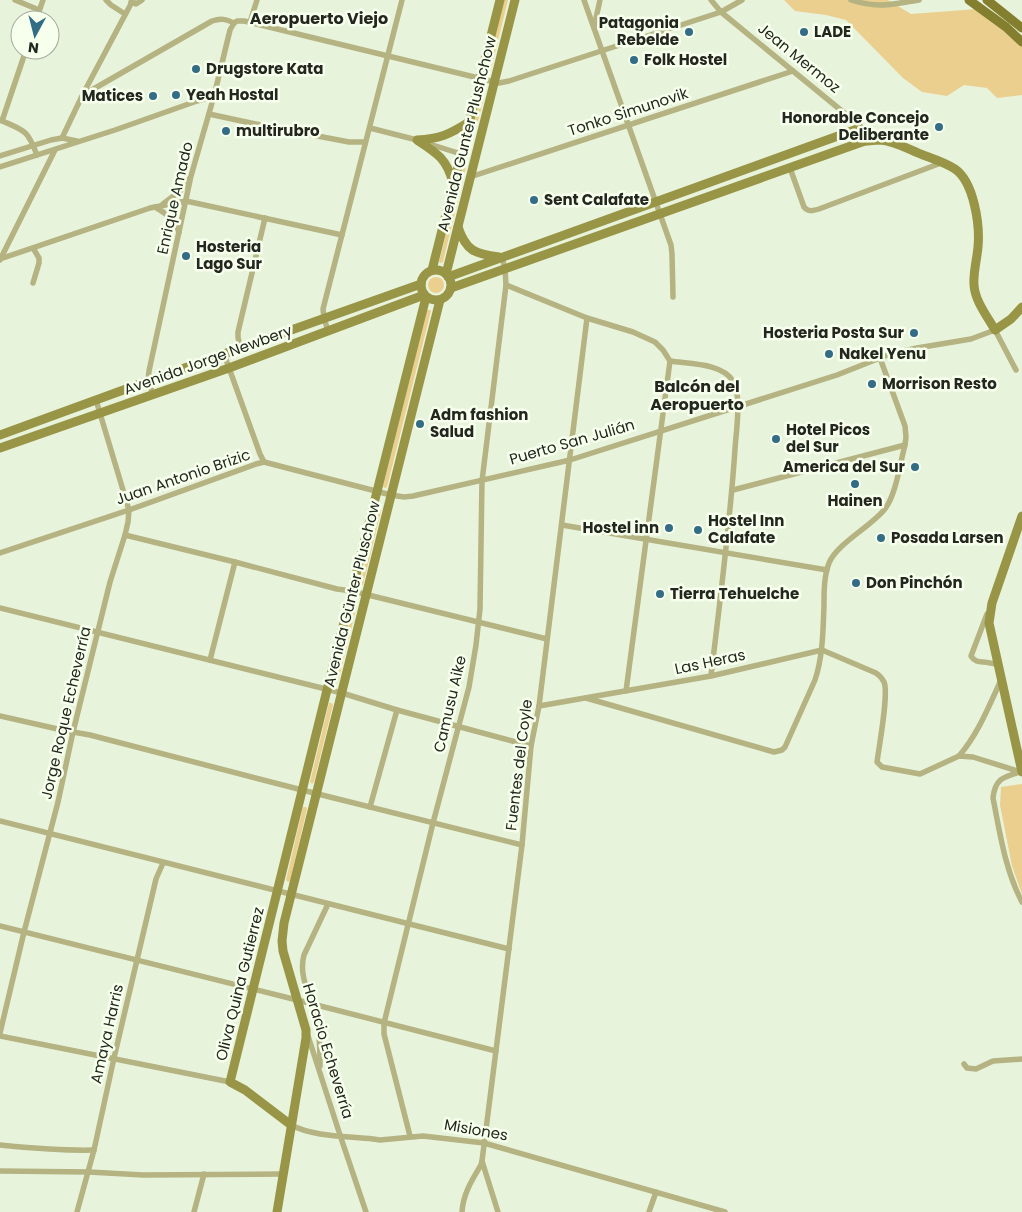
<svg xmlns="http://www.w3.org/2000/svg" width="1022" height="1212" font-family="Poppins,sans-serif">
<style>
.green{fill:#ebcf8f}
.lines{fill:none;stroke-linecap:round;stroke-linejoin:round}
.street{stroke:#b4b381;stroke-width:5.5}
.secondary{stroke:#999546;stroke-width:9}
.primary{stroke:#837f2f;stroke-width:9}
.poi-dot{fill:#326c85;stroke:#f7ffed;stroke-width:2}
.labels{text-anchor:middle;stroke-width:5;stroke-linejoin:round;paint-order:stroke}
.poi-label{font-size:15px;font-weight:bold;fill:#24271f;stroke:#f7ffed;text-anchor:start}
.street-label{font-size:15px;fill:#24271f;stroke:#f7ffed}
.neighbourhood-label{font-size:16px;font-weight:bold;fill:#24271f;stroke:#f7ffed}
</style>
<rect width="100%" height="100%" fill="#e8f3dc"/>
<!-- green -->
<g class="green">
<path d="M504 0H508L491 69 489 71 487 69Z"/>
<path d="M784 0H888L911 14 977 9 1022 45V95L997 98 987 88 964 85 947 96 922 92 903 78 846 20 826 15 795 11Z"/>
<path d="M481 95H483L484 97 478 122 476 123 474 122Z"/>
<path d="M463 166H465L466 167 443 262 441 263 439 262Z"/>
<circle cx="436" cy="285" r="8"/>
<path d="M427 310H430L431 311 387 487 385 488 383 487Z"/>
<path d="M378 509H380L381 511 363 585 361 586 360 584Z"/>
<path d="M354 603H356L357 605 338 682 336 683 335 681Z"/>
<path d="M329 703H332L333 705 314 782 312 784 310 782Z"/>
<path d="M1022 784V894L1012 866 1000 805 1001 787Z"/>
<path d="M303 807H306L307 809 290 881 288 882 286 880Z"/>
</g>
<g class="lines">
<!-- street -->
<g class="street">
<path d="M15 0 39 10"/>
<path d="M106 0 111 5 125 14"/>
<path d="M584 0 671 245 672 254 673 297"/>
<path d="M711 0 721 12 848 116 860 128"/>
<path d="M851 0C879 9 891 4 919 0"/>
<path d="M131 2 136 4 142 0"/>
<path d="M36 20 43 0"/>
<path d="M250 22 257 0"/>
<path d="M234 23 237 21H244L499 83 509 81 721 12 742 0"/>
<path d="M594 27 600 0"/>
<path d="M83 94 90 91 212 21C221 18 226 19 234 23"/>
<path d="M209 114 265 126 349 142H365"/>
<path d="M0 120C25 131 27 129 37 155"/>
<path d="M2 121 26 50"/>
<path d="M370 128 417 140 461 154"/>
<path d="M62 138 83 94 133 0"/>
<path d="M0 156 51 140 62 138 77 141"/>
<path d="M0 167 115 130 197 101 214 96"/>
<path d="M790 168 804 207C808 212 813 211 819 209L941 163"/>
<path d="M470 177 793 71"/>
<path d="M163 204 180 191 190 178"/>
<path d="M155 207C167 214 174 219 179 232"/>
<path d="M0 259 150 208 186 201 342 235"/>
<path d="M0 260 55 150"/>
<path d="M33 283 39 263V258L33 248"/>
<path d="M506 285 587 318 633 332 655 342 663 350 670 361C690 364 722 363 733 381 742 395 736 432 735 449 730 525 720 600 711 676"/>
<path d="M328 331 324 318 323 309 402 0"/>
<path d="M240 348 238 337V332L265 218"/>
<path d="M224 354 260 454 264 462"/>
<path d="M153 394 148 381 149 371 191 176 214 96 230 30 234 23"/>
<path d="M733 490 905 445"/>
<path d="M562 525 827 570"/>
<path d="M125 535 235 562 337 589 352 591 547 639"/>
<path d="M0 553 129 510 256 464 264 462 391 495 404 497 413 496 570 460 837 375 890 354 917 348 971 339 995 330 1016 370"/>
<path d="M0 608 342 693 397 710 531 746"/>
<path d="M987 614 971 656C976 664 982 661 990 663 993 663 996 664 998 665"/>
<path d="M210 660 235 562"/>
<path d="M626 691 670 361"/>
<path d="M586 698 774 752 782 750 785 747 815 680C823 656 823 630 824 605 824 591 824 576 829 563 837 544 870 527 884 510 896 496 900 463 905 445L906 437 905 426 880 358"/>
<path d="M539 706 711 676 822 650 876 673C879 675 882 678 884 682 889 693 879 747 877 762L882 767 920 774 959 756 973 757 1021 772"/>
<path d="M0 716 62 730 90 735 302 790 522 845"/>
<path d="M959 756C978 734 989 706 1001 680"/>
<path d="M1020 772C1003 777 995 779 993 798 1000 833 1005 870 1022 902"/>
<path d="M370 807 397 710"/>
<path d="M0 821 509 949"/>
<path d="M0 926 297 1000 496 1051"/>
<path d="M0 1033 24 932 58 802 73 732 110 582 125 535 128 522 129 510 96 400"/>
<path d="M0 1036 230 1082"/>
<path d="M308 1036 340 1135 366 1212"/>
<path d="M964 1064 967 1068 976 1069 993 1061 1022 1059"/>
<path d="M320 1066C320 1050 320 1032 316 1016 311 995 298 977 304 955L328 904"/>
<path d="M291 1125C314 1137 347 1136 373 1139L380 1140 423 1136 484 1143 725 1212"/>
<path d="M410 1136 384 1034V1023L433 823 469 687 476 645 480 609 482 481 506 285 505 268 502 258"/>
<path d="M0 1145C32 1148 63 1151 94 1150"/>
<path d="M0 1171 89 1172 143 1175 283 1174"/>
<path d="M77 1212 94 1150 114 1058 156 879 163 863"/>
<path d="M194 1212 204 1174"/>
<path d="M462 1212C463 1194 472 1180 481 1165L482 1161"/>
<path d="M498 1212 482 1161 522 845 531 746 539 706 587 318"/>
<path d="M649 1212 656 1192"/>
</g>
<!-- secondary -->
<g class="secondary">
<path d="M453 183C447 159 437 153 417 140 440 139 450 134 469 122"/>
<path d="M458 227C466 251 475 254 499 257"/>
<circle cx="436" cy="285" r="15"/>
<path d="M432 270 500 0"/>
<path d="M446 274 515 0"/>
<path d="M448 277 860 128 865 141"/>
<path d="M451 288 865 141C870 141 875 140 880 140 895 141 910 150 923 155 934 159 946 163 955 169 974 182 980 225 978 247 977 259 973 273 974 285 975 301 987 316 995 330L1011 319 1022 307"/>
<path d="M0 435 148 381 421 284"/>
<path d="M0 448 229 368 424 295"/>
<path d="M1022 516 992 603 989 623 1022 772"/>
<path d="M291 1125 245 1090 230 1082 327 690 426 297"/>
<path d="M277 1212 306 1038V1030L283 951 282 941 284 923 440 300"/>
</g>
<!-- primary -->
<g class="primary">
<path d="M969 0 1006 27 1022 42"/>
<path d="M987 0 1022 28"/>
</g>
</g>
<!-- markers -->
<g class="poi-dot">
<circle cx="689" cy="32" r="5"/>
<circle cx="804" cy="32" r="5"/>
<circle cx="634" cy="60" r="5"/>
<circle cx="196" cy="69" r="5"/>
<circle cx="176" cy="95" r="5"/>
<circle cx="153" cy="96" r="5"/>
<circle cx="939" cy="127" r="5"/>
<circle cx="226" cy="131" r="5"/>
<circle cx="534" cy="200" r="5"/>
<circle cx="186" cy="256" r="5"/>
<circle cx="914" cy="333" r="5"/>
<circle cx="829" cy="354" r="5"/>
<circle cx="872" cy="384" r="5"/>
<circle cx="420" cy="424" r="5"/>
<circle cx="776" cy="439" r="5"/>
<circle cx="915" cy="467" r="5"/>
<circle cx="855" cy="484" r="5"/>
<circle cx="669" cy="528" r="5"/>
<circle cx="698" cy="530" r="5"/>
<circle cx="881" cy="538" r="5"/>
<circle cx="856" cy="583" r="5"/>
<circle cx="660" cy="594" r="5"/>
</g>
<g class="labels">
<!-- poi labels -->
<g class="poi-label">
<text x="679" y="28" text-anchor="end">Patagonia<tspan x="679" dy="17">Rebelde</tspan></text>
<text x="814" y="37">LADE</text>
<text x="644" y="65">Folk Hostel</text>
<text x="206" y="74">Drugstore Kata</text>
<text x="186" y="100">Yeah Hostal</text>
<text x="143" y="101" text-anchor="end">Matices</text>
<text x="929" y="123" text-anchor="end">Honorable Concejo<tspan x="929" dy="17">Deliberante</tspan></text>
<text x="236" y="136">multirubro</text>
<text x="544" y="205">Sent Calafate</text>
<text x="196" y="252">Hosteria<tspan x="196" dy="17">Lago Sur</tspan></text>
<text x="904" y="338" text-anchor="end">Hosteria Posta Sur</text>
<text x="839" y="359">Nakel Yenu</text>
<text x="882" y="389">Morrison Resto</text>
<text x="430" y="420">Adm fashion<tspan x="430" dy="17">Salud</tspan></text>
<text x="786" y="435">Hotel Picos<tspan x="786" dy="17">del Sur</tspan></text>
<text x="905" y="472" text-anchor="end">America del Sur</text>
<text x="855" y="506" text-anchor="middle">Hainen</text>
<text x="708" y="526">Hostel Inn<tspan x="708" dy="17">Calafate</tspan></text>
<text x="659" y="533" text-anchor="end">Hostel inn</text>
<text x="891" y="543">Posada Larsen</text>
<text x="866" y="588">Don Pinchón</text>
<text x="670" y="599">Tierra Tehuelche</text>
</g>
<!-- street labels -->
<g class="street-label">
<text transform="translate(799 58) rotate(39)" y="5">Jean Mermoz</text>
<text transform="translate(628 112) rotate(-18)" y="5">Tonko Simunovik</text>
<text transform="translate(467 134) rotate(-76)" y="5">Avenida Gunter Plushchow</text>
<text transform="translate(175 198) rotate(-77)" y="5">Enrique Amado</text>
<text transform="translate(208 360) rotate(-20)" y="5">Avenida Jorge Newbery</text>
<text transform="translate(572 442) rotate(-16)" y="5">Puerto San Julián</text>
<text transform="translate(183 477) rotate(-19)" y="5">Juan Antonio Brizic</text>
<text transform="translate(352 594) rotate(-76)" y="5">Avenida Günter Pluschow</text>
<text transform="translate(710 662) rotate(-12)" y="5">Las Heras</text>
<text transform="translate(450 704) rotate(-77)" y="5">Camusu Aike</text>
<text transform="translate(66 713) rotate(-77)" y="5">Jorge Roque Echeverría</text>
<text transform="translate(519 765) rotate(-83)" y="5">Fuentes del Coyle</text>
<text transform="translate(240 984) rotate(-76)" y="5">Oliva Quina Gutierrez</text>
<text transform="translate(107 1034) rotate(-77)" y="5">Amaya Harris</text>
<text transform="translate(328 1051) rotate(73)" y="5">Horacio Echeverría</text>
<text transform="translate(476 1130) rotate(10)" y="5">Misiones</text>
</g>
<!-- neighbourhood labels -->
<g class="neighbourhood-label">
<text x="319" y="24">Aeropuerto Viejo</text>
<text x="697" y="392">Balcón del<tspan x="697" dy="18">Aeropuerto</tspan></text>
</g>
</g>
<!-- north arrow -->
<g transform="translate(35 35) rotate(187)"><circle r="24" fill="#f7ffed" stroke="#a3a99b"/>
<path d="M0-4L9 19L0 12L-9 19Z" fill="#326c85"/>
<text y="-8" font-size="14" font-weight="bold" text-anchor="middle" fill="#24271f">N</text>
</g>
</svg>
